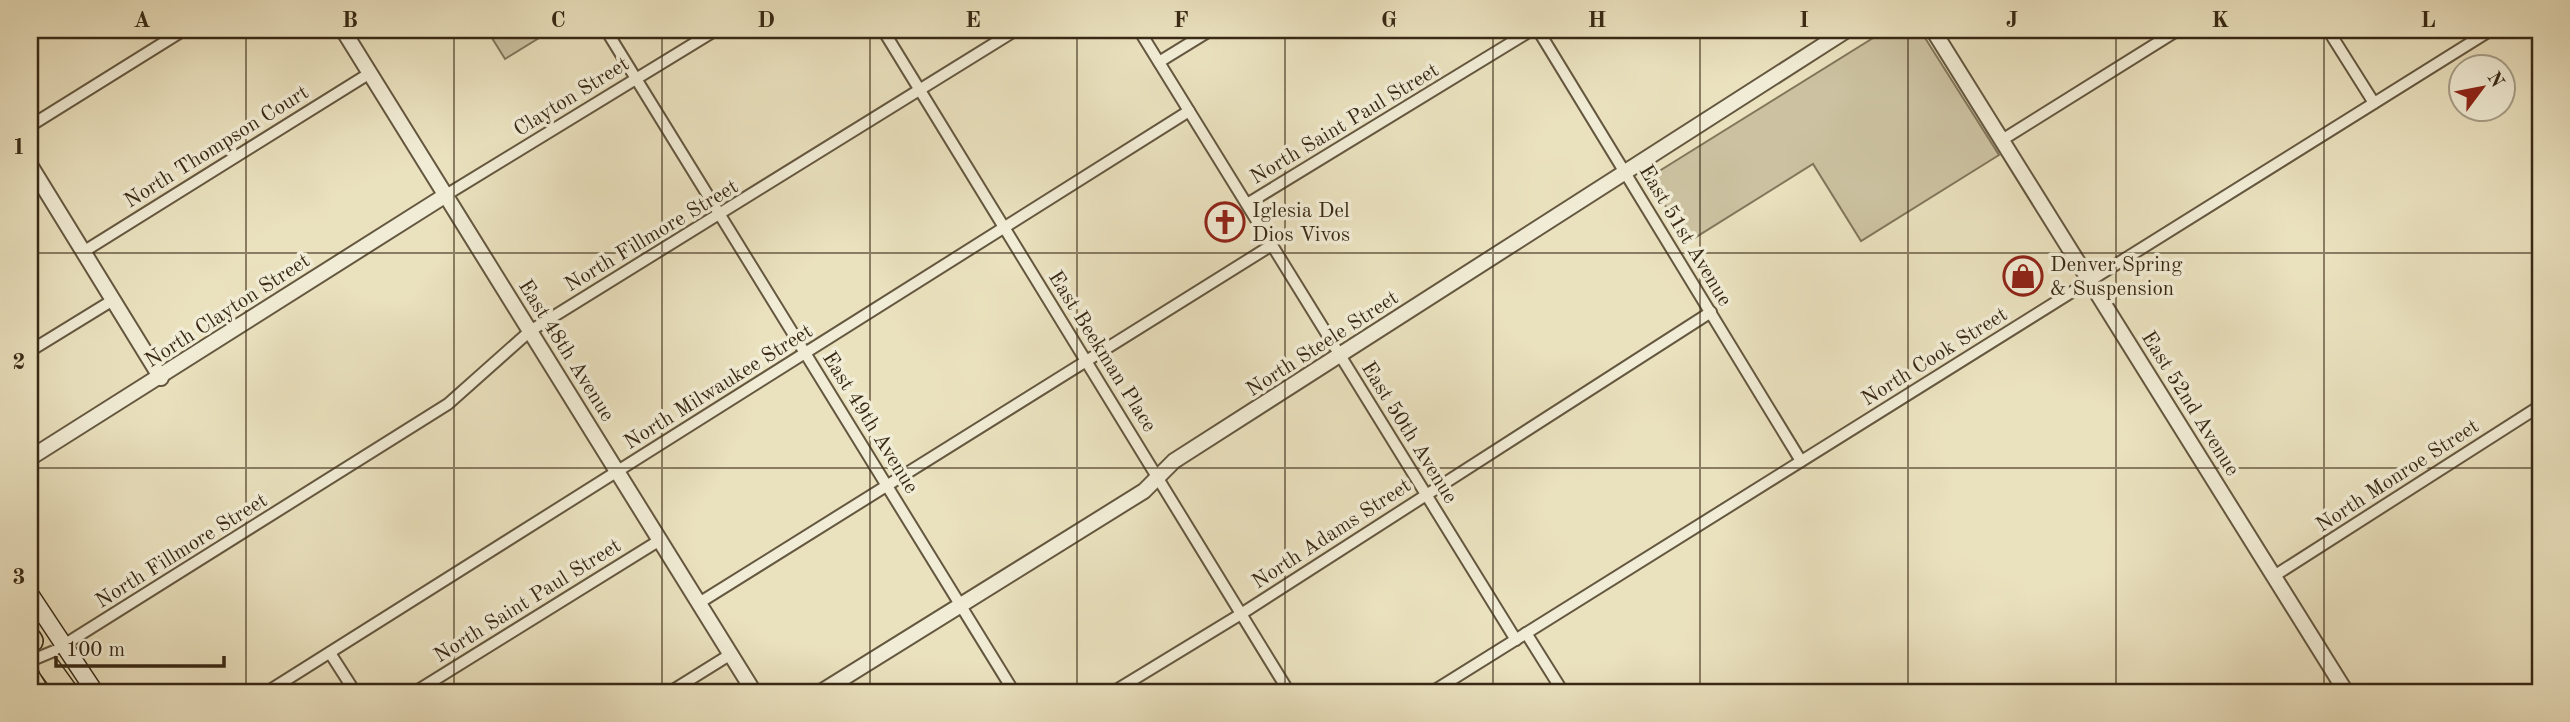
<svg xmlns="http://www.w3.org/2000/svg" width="2570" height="722" font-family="'Old Standard TT',serif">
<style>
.park{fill:#ccc2a1;stroke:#82765b;stroke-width:2}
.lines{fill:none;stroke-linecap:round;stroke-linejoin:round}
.minor-casing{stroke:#64573f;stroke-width:14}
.tertiary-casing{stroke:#64573f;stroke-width:18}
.secondary-casing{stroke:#382915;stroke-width:19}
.motorway-casing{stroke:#382915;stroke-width:24}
.minor{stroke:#f1ecd5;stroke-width:10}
.tertiary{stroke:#f1ecd5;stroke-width:14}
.secondary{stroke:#f1ecd5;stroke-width:16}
.motorway{stroke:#eae1be;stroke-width:21}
.minor-bridge-casing{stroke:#64573f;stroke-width:14;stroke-linecap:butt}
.minor-bridge{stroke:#f1ecd5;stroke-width:10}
.grid{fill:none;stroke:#382915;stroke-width:2;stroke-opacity:0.55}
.labels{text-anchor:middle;stroke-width:7;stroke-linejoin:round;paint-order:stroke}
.street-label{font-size:21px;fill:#382915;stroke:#f1ecd5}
.poi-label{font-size:21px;fill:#382915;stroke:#f1ecd5;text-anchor:start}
.neatline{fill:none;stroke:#382915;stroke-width:2.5}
.grid-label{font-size:23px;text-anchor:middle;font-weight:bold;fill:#382915}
</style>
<rect width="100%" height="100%" fill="#eae1be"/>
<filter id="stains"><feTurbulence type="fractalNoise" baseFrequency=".00286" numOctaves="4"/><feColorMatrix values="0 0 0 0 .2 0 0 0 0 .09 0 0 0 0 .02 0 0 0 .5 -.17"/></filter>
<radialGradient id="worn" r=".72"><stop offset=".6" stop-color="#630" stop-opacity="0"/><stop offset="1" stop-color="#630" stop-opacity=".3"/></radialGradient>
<!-- park -->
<g class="park">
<path d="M487 30H552L505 59Z"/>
<path d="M1886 30H1920L1999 155 1861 241 1813 164 1688 242 1648 178Z"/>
</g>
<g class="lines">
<!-- minor casing -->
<g class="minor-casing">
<g id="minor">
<path d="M606 30 1014 692"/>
<path d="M883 30 1289 692"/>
<path d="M1139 30 1516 640"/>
<path d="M1538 30 1801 461"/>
<path d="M2328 30 2374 103"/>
<path d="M1159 62 1211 30"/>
<path d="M30 126 184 30"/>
<path d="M2002 140 2178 30"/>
<path d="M446 195 716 30"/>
<path d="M1247 204 1532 30"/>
<path d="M83 252 370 73"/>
<path d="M30 351 113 300"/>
<path d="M2274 576 2540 406"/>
<path d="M699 603 1272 245"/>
<path d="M1526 633 1563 692"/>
<path d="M59 648 448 404 530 331 1016 30"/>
<path d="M330 653 355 692"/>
<path d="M267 692 1189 111"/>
<path d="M415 692 660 540"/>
<path d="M670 692 731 654"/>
<path d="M1113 692 1241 614 1711 312"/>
<path d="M1432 692 2491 30"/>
</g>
</g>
<!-- tertiary casing -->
<g class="tertiary-casing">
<g id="tertiary">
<path d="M343 30 754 692"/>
<path d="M1933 30 2346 692"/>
<path d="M30 165 161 378"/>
<path d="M30 458 446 195"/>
<path d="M821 692 1144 491 1174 461 1847 30"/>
</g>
</g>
<!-- secondary casing -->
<g class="secondary-casing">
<path id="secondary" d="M30 594 95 692"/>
</g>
<!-- motorway casing -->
<g class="motorway-casing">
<g id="motorway">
<path d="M30 638 32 641"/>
<path d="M49 667 67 692"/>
<path d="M30 679 38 692"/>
</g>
</g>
<!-- minor -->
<use href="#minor" class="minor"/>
<!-- tertiary -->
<use href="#tertiary" class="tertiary"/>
<!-- secondary -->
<use href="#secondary" class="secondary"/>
<!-- motorway -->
<use href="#motorway" class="motorway"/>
<!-- minor-bridge casing -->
<g class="minor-bridge-casing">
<path id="minor-bridge" d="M30 661 54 651"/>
</g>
<!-- minor-bridge -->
<use href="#minor-bridge" class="minor-bridge"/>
</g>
<!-- grid -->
<path class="grid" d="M246 30V692M454 30V692M662 30V692M870 30V692M1077 30V692M1285 30V692M1493 30V692M1700 30V692M1908 30V692M2116 30V692M2324 30V692M30 253H2540M30 468H2540"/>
<!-- icons -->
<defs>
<g id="church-ring" transform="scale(2.0125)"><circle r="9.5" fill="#f1ecd5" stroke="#8f2418" stroke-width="1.5"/><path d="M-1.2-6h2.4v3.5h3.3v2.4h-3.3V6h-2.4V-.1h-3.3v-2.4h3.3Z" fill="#8f2418"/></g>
<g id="shop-ring" transform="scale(2.0125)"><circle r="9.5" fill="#f1ecd5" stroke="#8f2418" stroke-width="1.5"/><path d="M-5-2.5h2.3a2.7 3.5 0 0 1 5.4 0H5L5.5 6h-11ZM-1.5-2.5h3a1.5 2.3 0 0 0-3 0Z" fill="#8f2418"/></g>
</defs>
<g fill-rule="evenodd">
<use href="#church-ring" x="1225" y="222"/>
<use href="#shop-ring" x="2023" y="276"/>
</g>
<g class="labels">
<!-- street labels -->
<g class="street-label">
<text transform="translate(571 96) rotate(-32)" y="7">Clayton Street</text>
<text transform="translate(1344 123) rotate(-31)" y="7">North Saint Paul Street</text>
<text transform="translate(216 146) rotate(-32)" y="7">North Thompson Court</text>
<text transform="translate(651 235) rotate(-31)" y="7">North Fillmore Street</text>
<text transform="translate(1686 235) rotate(59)" y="7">East 51st Avenue</text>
<text transform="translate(227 310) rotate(-33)" y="7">North Clayton Street</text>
<text transform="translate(1322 343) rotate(-33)" y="7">North Steele Street</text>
<text transform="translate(567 350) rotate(58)" y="7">East 48th Avenue</text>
<text transform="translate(1103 351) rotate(58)" y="7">East Beekman Place</text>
<text transform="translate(1934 356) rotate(-32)" y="7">North Cook Street</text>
<text transform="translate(718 386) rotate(-32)" y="7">North Milwaukee Street</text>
<text transform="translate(2191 403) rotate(58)" y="7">East 52nd Avenue</text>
<text transform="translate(871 422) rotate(58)" y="7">East 49th Avenue</text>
<text transform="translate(1410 432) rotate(58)" y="7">East 50th Avenue</text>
<text transform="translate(2397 475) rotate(-33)" y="7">North Monroe Street</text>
<text transform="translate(1331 533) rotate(-33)" y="7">North Adams Street</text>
<text transform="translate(181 550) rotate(-32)" y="7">North Fillmore Street</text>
<text transform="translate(527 600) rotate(-32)" y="7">North Saint Paul Street</text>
</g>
<!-- poi labels -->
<g class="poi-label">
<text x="1252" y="217">Iglesia Del<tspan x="1252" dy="24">Dios Vivos</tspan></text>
<text x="2050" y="271">Denver Spring<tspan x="2050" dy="24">&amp; Suspension</tspan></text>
</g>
</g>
<!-- margin -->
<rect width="2570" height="722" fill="none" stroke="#eae1be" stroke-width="77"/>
<!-- north arrow -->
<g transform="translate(2482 88) rotate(58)"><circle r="33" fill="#f1ecd5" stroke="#a79e88" stroke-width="2"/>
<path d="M0-5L12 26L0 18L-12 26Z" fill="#8f2418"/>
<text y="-10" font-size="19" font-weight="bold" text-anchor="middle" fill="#382915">N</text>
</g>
<!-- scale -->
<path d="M56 656v10h168v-10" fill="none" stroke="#382915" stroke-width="3.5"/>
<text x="66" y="656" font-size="21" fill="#382915" stroke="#f1ecd5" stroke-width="5" paint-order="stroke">100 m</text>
<rect x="38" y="38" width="2494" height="646" class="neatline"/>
<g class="grid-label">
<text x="142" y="27">A</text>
<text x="350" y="27">B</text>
<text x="558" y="27">C</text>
<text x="766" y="27">D</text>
<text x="973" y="27">E</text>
<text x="1181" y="27">F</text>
<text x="1389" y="27">G</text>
<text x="1597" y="27">H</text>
<text x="1804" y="27">I</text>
<text x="2012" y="27">J</text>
<text x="2220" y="27">K</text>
<text x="2428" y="27">L</text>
<text x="19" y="154">1</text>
<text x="19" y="369">2</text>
<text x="19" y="584">3</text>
</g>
<rect width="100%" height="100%" filter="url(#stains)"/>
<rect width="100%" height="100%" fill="url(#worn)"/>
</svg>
